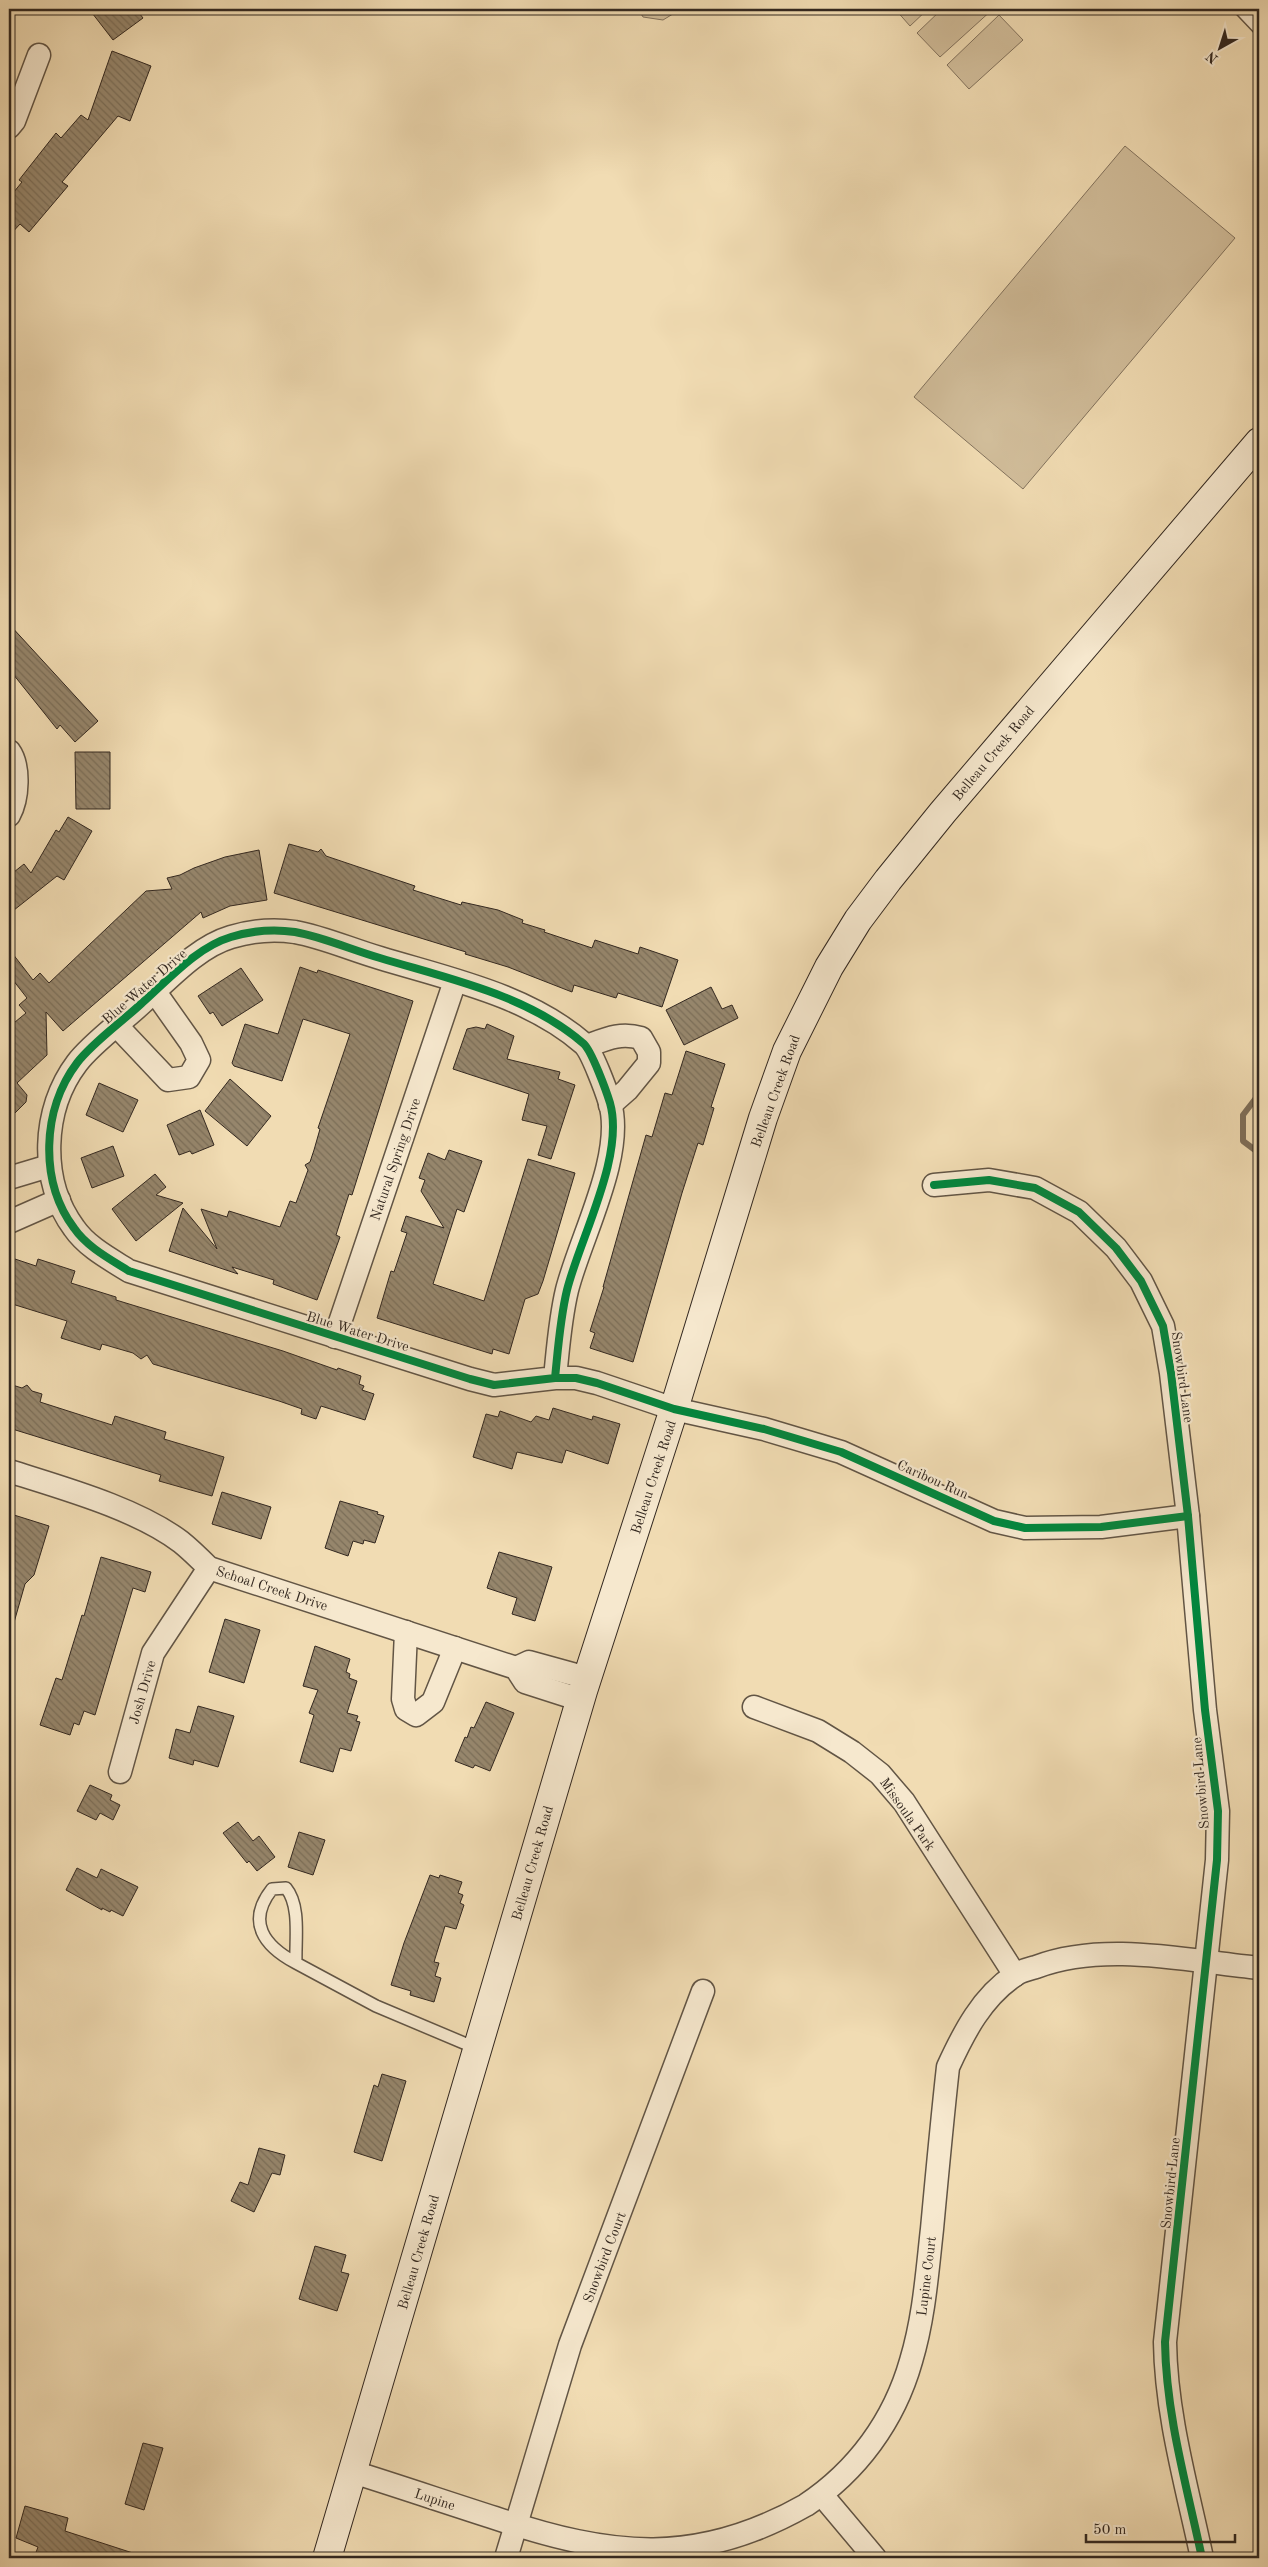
<svg xmlns="http://www.w3.org/2000/svg" width="1268" height="2567" font-family="'Old Standard TT',serif">
<style>
.garden{fill:#d1bd9a;stroke:#82725d}
.lines{fill:none;stroke-linecap:round;stroke-linejoin:round}
.stream{stroke:#7e6f5a;stroke-width:6}
.building{fill:url(#building-back-hatch);stroke:#332820}
.service-casing{stroke:#625545;stroke-width:14}
.minor-casing{stroke:#625545;stroke-width:25}
.secondary-casing{stroke:#332820;stroke-width:30}
.service{stroke:#f6e8ce;stroke-width:11}
.minor{stroke:#f6e8ce;stroke-width:22}
.secondary{stroke:#f6e8ce;stroke-width:28}
.cycleway-casing{stroke:#f6e8ce;stroke-width:11}
.cycleway{stroke:#00873e;stroke-width:8}
.labels{text-anchor:middle;stroke-width:4.5;stroke-linejoin:round;paint-order:stroke}
.street-label{font-size:14px;fill:#332820;stroke:#f6e8ce}
</style>
<defs>
<pattern id="building-back-hatch" width="6" height="6" patternUnits="userSpaceOnUse" patternTransform="scale(1.25)"><rect width="6" height="6" fill="#96866c"/><path d="M-1 5l2 2M0 0l6 6M5-1l2 2" fill="none" stroke="#7b6e58"/></pattern>
</defs>
<rect width="100%" height="100%" fill="#f1dcb3"/>
<filter id="stains"><feTurbulence type="fractalNoise" baseFrequency=".004" numOctaves="4"/><feColorMatrix values="0 0 0 0 .2 0 0 0 0 .09 0 0 0 0 .02 0 0 0 .5 -.17"/></filter>
<radialGradient id="worn" r=".72"><stop offset=".6" stop-color="#630" stop-opacity="0"/><stop offset="1" stop-color="#630" stop-opacity=".3"/></radialGradient>
<!-- garden -->
<g class="garden">
<path d="M638 9H681L663 20 643 17Z"/>
<path d="M895 9H928L910 26Z"/>
<path d="M942 9H993L940 57 917 33Z"/>
<path d="M999 15 1023 40 969 89 947 65Z"/>
<path d="M1125 146 1235 238 1023 489 914 397Z"/>
</g>
<g class="lines">
<!-- stream -->
<path class="stream" d="M1259 1094 1243 1115V1141L1259 1153"/>
</g>
<!-- building -->
<g class="building">
<path d="M89 9H136L143 18 113 40Z"/>
<path d="M112 51 151 66 130 121 118 116 62 182 68 186 29 232 20 224 9 236V198L22 182 19 180 56 133 61 138 81 115 88 120Z"/>
<path d="M9 624 98 721 75 742 60 725 57 729 9 669Z"/>
<path d="M75 752H110V809H76Z"/>
<path d="M68 817 92 831 64 880 57 876 9 914V876L24 864 31 873 56 830 59 832Z"/>
<path d="M289 844 318 852 321 849 326 856 415 886 413 890 461 905 462 902 498 910 523 920 522 923 545 930 544 932 592 948 595 940 638 954 640 947 678 960 662 1007 618 993 616 998 574 985 572 992 508 967 465 954 466 952 274 893Z"/>
<path d="M259 850 267 900 230 906 203 918 201 912 63 1031 46 1012 47 1055 17 1083 27 1095 26 1102 9 1119V1027L26 1013 19 1005 27 998 9 975V949L33 980 40 973 49 983 146 891 172 889 167 878 180 875 194 868 225 857Z"/>
<path d="M300 967 317 973 318 970 413 1001 352 1195 349 1194 336 1235 340 1237 317 1300 273 1284 274 1280 232 1267 238 1274 169 1251 183 1208 217 1249 201 1209 227 1217 229 1211 280 1227 290 1201 296 1203 308 1170 305 1165 310 1162 314 1150 320 1129 318 1128 350 1034 303 1019 282 1081 234 1066 232 1063 245 1024 278 1034Z"/>
<path d="M241 968 263 1000 222 1026 213 1012 210 1014 198 996Z"/>
<path d="M711 987 722 1009 732 1005 738 1018 684 1045 666 1010Z"/>
<path d="M487 1024 514 1036 507 1059 560 1072 558 1079 575 1085 551 1159 538 1155 547 1126 522 1120 529 1094 453 1069 467 1029 476 1027 485 1029Z"/>
<path d="M686 1051 725 1064 711 1107 714 1108 703 1145 698 1143 682 1193 633 1362 590 1348 595 1333 590 1331 604 1287H603L646 1135 652 1137 665 1093 672 1095Z"/>
<path d="M230 1079 271 1116 247 1146 205 1111Z"/>
<path d="M99 1083 138 1100 123 1132 86 1115Z"/>
<path d="M200 1110 214 1145 192 1154 190 1151 179 1155 167 1125Z"/>
<path d="M113 1146 124 1176 92 1188 81 1158Z"/>
<path d="M449 1150 482 1161 464 1212 457 1209 433 1284 484 1301 528 1159 575 1173 543 1281 538 1294 525 1299 509 1354 493 1349 492 1354 377 1318 391 1271 394 1272 407 1233 401 1231 406 1216 444 1228 421 1191 425 1180 419 1178 428 1153 445 1160Z"/>
<path d="M155 1174 166 1187 156 1195 183 1203 136 1241 112 1209Z"/>
<path d="M9 1257 36 1266 38 1259 75 1271 71 1283 116 1297V1300L283 1351 337 1370 338 1368 361 1376 359 1384 364 1386 362 1390 374 1394 365 1420 321 1406 316 1419 301 1414 302 1409 279 1401 153 1364 147 1355 141 1359 133 1353 102 1344 100 1350 61 1338 67 1321 9 1303Z"/>
<path d="M9 1384 22 1388 27 1385 32 1391 42 1394 40 1402 112 1425 115 1416 166 1432 164 1439 224 1457 212 1496 159 1481 161 1475 9 1428Z"/>
<path d="M553 1408 592 1420 593 1416 620 1424 608 1464 566 1450 562 1463 517 1452 512 1469 473 1457 486 1414 498 1417 500 1411 531 1422 536 1416 549 1420Z"/>
<path d="M222 1492 271 1507 261 1539 212 1524Z"/>
<path d="M340 1501 378 1512 377 1514 384 1516 375 1543 364 1540 363 1544 353 1541 348 1556 325 1548Z"/>
<path d="M14 1515 49 1526 34 1575 25 1584 13 1626 9 1625V1531Z"/>
<path d="M499 1552 552 1567 535 1621 512 1614 517 1598 487 1588Z"/>
<path d="M101 1557 151 1572 145 1592 133 1588 95 1715 84 1711 79 1725 74 1723 70 1735 40 1725 56 1678 62 1680 82 1615 84 1616Z"/>
<path d="M225 1619 260 1630 244 1683 209 1672Z"/>
<path d="M315 1646 350 1659 346 1672 350 1674 349 1678 357 1681 347 1713 358 1716 356 1721 360 1722 351 1751 340 1748 333 1772 300 1762 314 1715 309 1713 318 1690 303 1686Z"/>
<path d="M486 1702 514 1713 490 1771 475 1765 473 1768 455 1761 465 1737 467 1738 471 1727 474 1728Z"/>
<path d="M198 1706 234 1716 218 1767 194 1760 193 1765 169 1758 176 1729 190 1733Z"/>
<path d="M90 1785 112 1795 110 1800 120 1805 113 1820 100 1813 96 1820 77 1811Z"/>
<path d="M238 1822 253 1841 259 1836 275 1857 257 1871 249 1861 247 1863 223 1833Z"/>
<path d="M299 1832 325 1840 313 1875 288 1867Z"/>
<path d="M77 1868 97 1878 101 1869 138 1887 123 1916 111 1910 110 1912 102 1908V1910L66 1890Z"/>
<path d="M430 1875 439 1878 440 1875 462 1882 458 1893 463 1895 460 1903 464 1905 456 1929 445 1926 434 1962 439 1963 435 1976 441 1978 434 2002 410 1995 411 1991 391 1985 404 1943Z"/>
<path d="M382 2074 406 2081 382 2161 354 2152 374 2085 378 2087Z"/>
<path d="M259 2148 285 2155 280 2175 272 2173 254 2212 231 2201 240 2182 248 2185Z"/>
<path d="M315 2246 346 2255 341 2272 349 2274 337 2311 299 2299Z"/>
<path d="M143 2443 163 2448 144 2510 125 2504Z"/>
<path d="M25 2506 68 2518 65 2531 139 2555V2558H45L35 2555 38 2547 16 2538Z"/>
</g>
<g class="lines">
<!-- service casing -->
<g class="service-casing">
<g id="service">
<path d="M1240 9 1259 29"/>
<path d="M296 1963C295 1941 301 1906 286 1888L272 1889C246 1922 264 1946 296 1963L376 2006 478 2049"/>
</g>
</g>
<!-- minor casing -->
<g class="minor-casing">
<g id="minor">
<path d="M9 127 14 121 39 55"/>
<path d="M9 751C20 766 18 799 9 815"/>
<path d="M117 1026 168 1080 189 1077 199 1060 191 1043 155 992"/>
<path d="M587 1046C606 1039 620 1032 641 1038L649 1052V1063L627 1090 610 1105"/>
<path d="M9 1178 49 1166"/>
<path d="M934 1185 989 1180 1035 1188 1079 1212 1116 1248 1141 1281 1163 1326 1171 1373 1188 1516 1205 1710 1218 1811 1217 1860 1165 2342C1166 2415 1187 2487 1202 2558"/>
<path d="M9 1222 59 1200"/>
<path d="M335 1337 455 981"/>
<path d="M555 1378C558 1349 560 1319 567 1290 580 1238 625 1156 610 1103 606 1090 592 1052 584 1044 528 995 449 979 380 958 352 950 323 937 295 932 275 929 251 931 231 937 197 947 168 980 142 1003 123 1021 92 1043 77 1063 42 1109 39 1181 74 1228 87 1247 110 1259 129 1271L470 1379 494 1385 555 1378H576L597 1383 674 1409 764 1429 841 1452 994 1521 1025 1528 1101 1527 1188 1516"/>
<path d="M9 1471C62 1488 136 1508 181 1542 191 1550 200 1559 209 1568L516 1668 525 1682 581 1700"/>
<path d="M406 1632 403 1699 406 1709 416 1715 433 1702 455 1648"/>
<path d="M516 1668 529 1662 587 1678"/>
<path d="M754 1707 818 1731 852 1752 880 1774 904 1802 1015 1975"/>
<path d="M120 1772 153 1653 209 1568"/>
<path d="M353 2472C401 2487 448 2503 495 2518 611 2557 697 2567 806 2505 857 2471 894 2421 911 2361 924 2318 927 2274 932 2229 937 2175 942 2121 948 2067 964 2032 982 1997 1015 1975 1020 1971 1029 1969 1036 1967 1105 1941 1187 1961 1259 1968"/>
<path d="M822 2495 875 2558"/>
<path d="M506 2558 570 2345 703 1991"/>
</g>
</g>
<!-- secondary casing -->
<g class="secondary-casing">
<path id="secondary" d="M327 2558 583 1691 674 1409 763 1118 787 1051 829 967 858 920 888 880 943 812 1259 442"/>
</g>
<!-- service -->
<use href="#service" class="service"/>
<!-- minor -->
<use href="#minor" class="minor"/>
<!-- secondary -->
<use href="#secondary" class="secondary"/>
<!-- cycleway casing -->
<g class="cycleway-casing">
<g id="cycleway">
<path d="M934 1185 989 1180 1035 1188 1079 1212 1116 1248 1141 1281 1163 1326 1171 1373 1188 1516 1205 1710 1218 1811 1217 1860 1165 2342C1166 2415 1187 2487 1202 2558"/>
<path d="M555 1378C558 1349 560 1319 567 1290 580 1238 625 1156 610 1103 606 1090 592 1052 584 1044 528 995 449 979 380 958 352 950 323 937 295 932 275 929 251 931 231 937 197 947 168 980 142 1003 123 1021 92 1043 77 1063 42 1109 39 1181 74 1228 87 1247 110 1259 129 1271L470 1379 494 1385 555 1378H576L597 1383 674 1409 764 1429 841 1452 994 1521 1025 1528 1101 1527 1188 1516"/>
</g>
</g>
<!-- cycleway -->
<use href="#cycleway" class="cycleway"/>
</g>
<g class="labels">
<!-- street labels -->
<g class="street-label">
<text transform="translate(993 753) rotate(-50)" y="5">Belleau Creek Road</text>
<text transform="translate(144 986) rotate(-41)" y="5">Blue Water Drive</text>
<text transform="translate(775 1091) rotate(-70)" y="5">Belleau Creek Road</text>
<text transform="translate(395 1159) rotate(-71)" y="5">Natural Spring Drive</text>
<text transform="translate(358 1331) rotate(17)" y="5">Blue Water Drive</text>
<text transform="translate(1183 1377) rotate(82)" y="5">Snowbird Lane</text>
<text transform="translate(653 1477) rotate(-72)" y="5">Belleau Creek Road</text>
<text transform="translate(933 1479) rotate(24)" y="5">Caribou Run</text>
<text transform="translate(272 1588) rotate(18)" y="5">Schoal Creek Drive</text>
<text transform="translate(142 1692) rotate(-74)" y="5">Josh Drive</text>
<text transform="translate(1200 1783) rotate(-95)" y="5">Snowbird Lane</text>
<text transform="translate(908 1814) rotate(55)" y="5">Missoula Park</text>
<text transform="translate(532 1863) rotate(-74)" y="5">Belleau Creek Road</text>
<text transform="translate(1170 2183) rotate(-84)" y="5">Snowbird Lane</text>
<text transform="translate(418 2252) rotate(-74)" y="5">Belleau Creek Road</text>
<text transform="translate(604 2257) rotate(-69)" y="5">Snowbird Court</text>
<text transform="translate(926 2276) rotate(-83)" y="5">Lupine Court</text>
<text transform="translate(435 2499) rotate(18)" y="5">Lupine</text>
</g>
</g>
<!-- margin -->
<rect width="1268" height="2567" fill="none" stroke="#f1dcb3" stroke-width="30"/>
<rect x="10" y="10" width="1248" height="2547" fill="none" stroke="#332820" stroke-width="2.5"/>
<rect x="15" y="15" width="1238" height="2537" fill="none" stroke="#332820"/>
<!-- north arrow -->
<g transform="translate(1220 48) rotate(219)" stroke="#f6e8ce" stroke-width="4" paint-order="stroke">
<path d="M0-4L9 19L0 12L-9 19Z" fill="#332820"/>
<text y="-8" font-size="14" font-weight="bold" text-anchor="middle" fill="#332820">N</text>
</g>
<!-- scale -->
<path d="M1086 2534v8h149v-8" fill="none" stroke="#332820" stroke-width="2.5"/>
<text x="1093" y="2534" font-size="15" fill="#332820" stroke="#f6e8ce" stroke-width="4" paint-order="stroke">50 m</text>
<rect width="100%" height="100%" filter="url(#stains)"/>
<rect width="100%" height="100%" fill="url(#worn)"/>
</svg>
